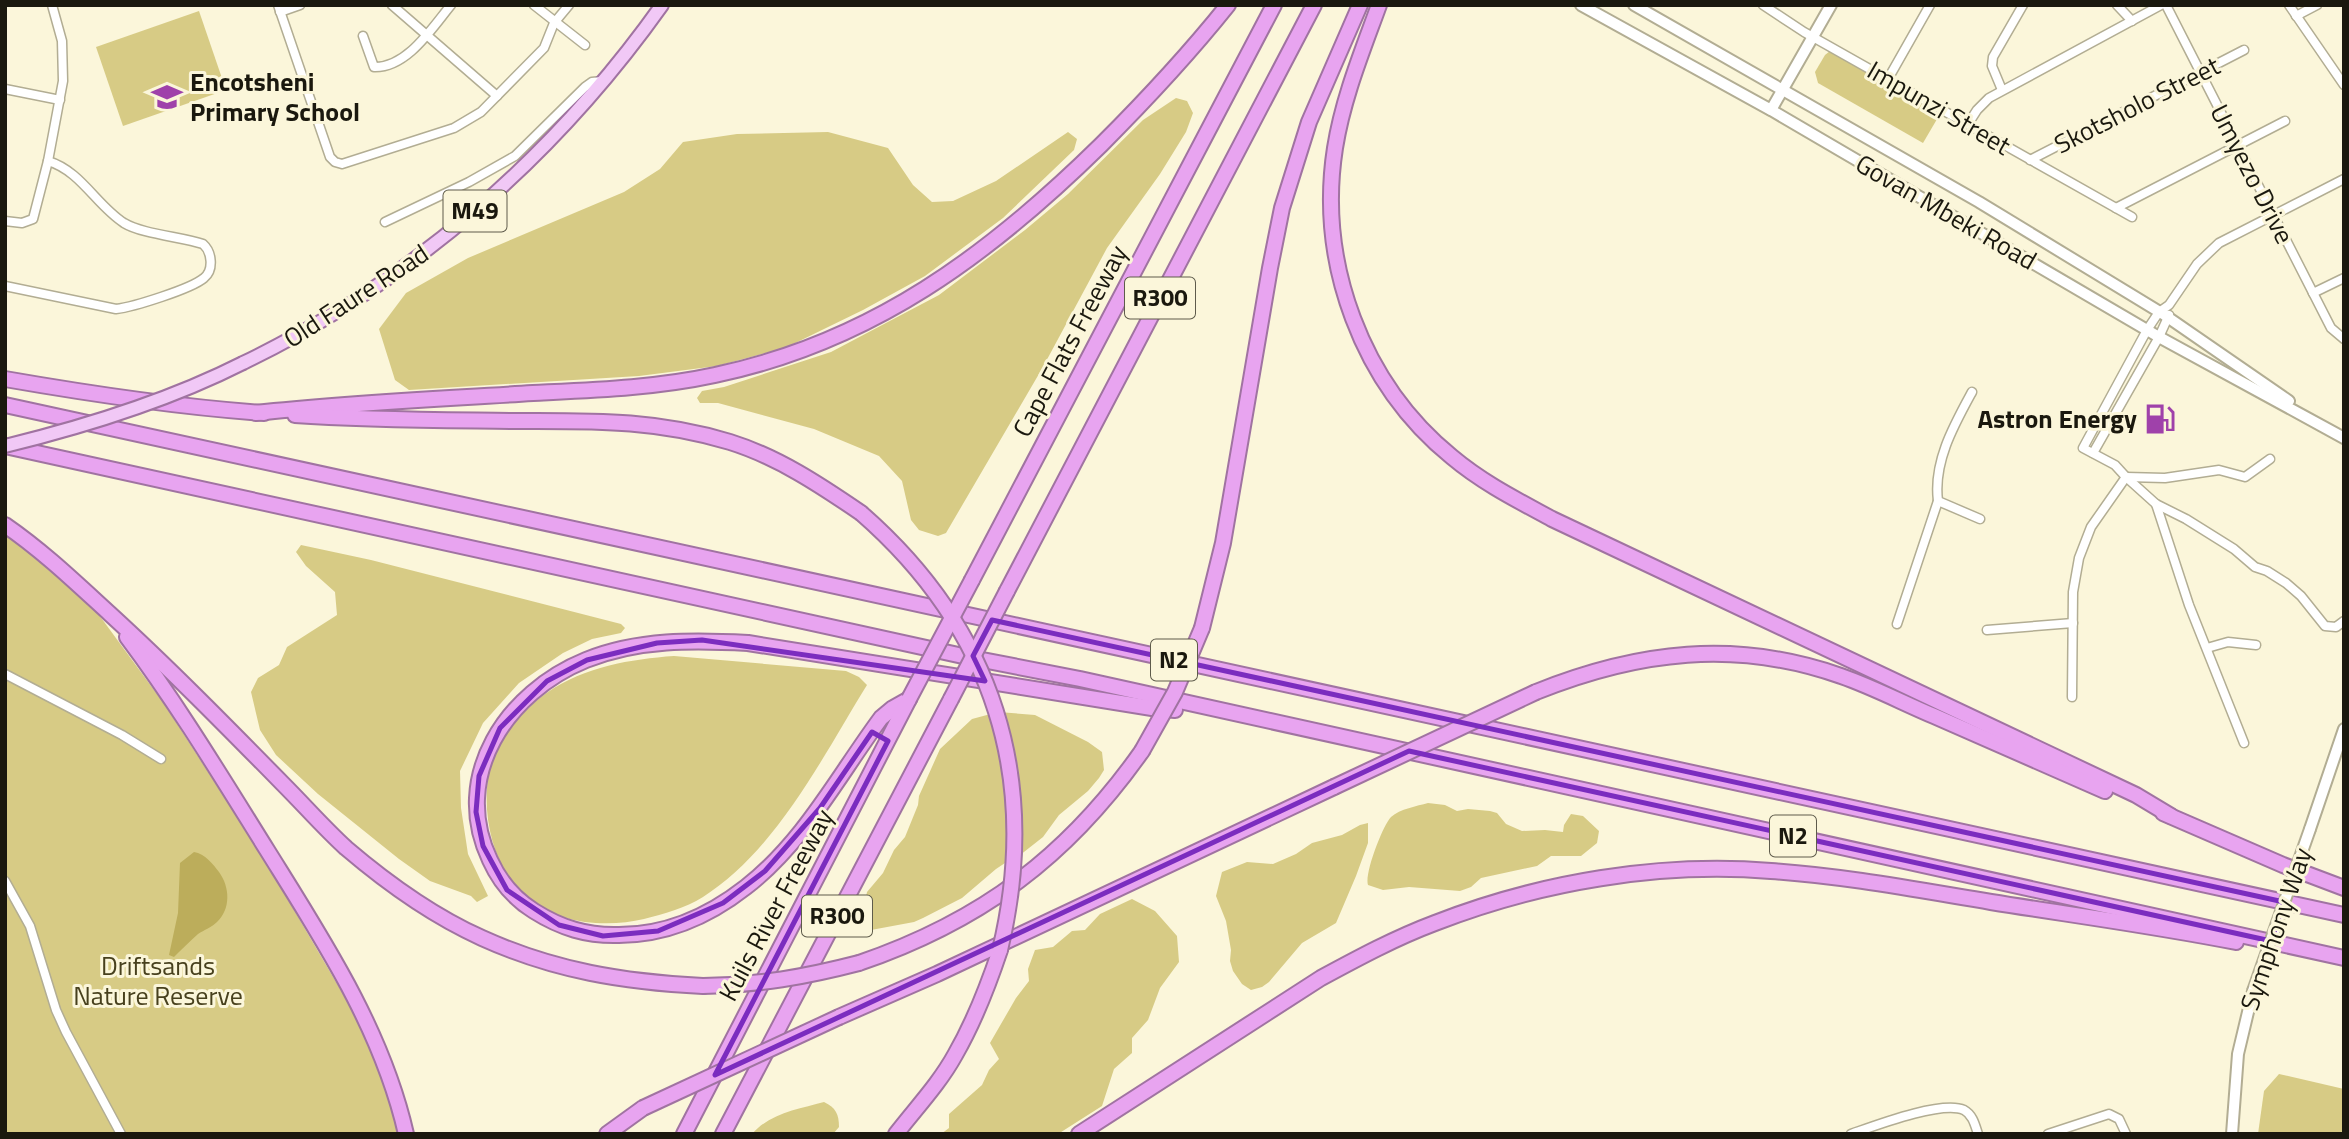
<svg xmlns="http://www.w3.org/2000/svg" width="2349" height="1139" font-family="'Titillium Web',sans-serif">
<style>
.green{fill:#d7cb85}
.water{fill:#bcad5b}
.lines{fill:none;stroke-linecap:round;stroke-linejoin:round}
.street-casing{stroke:#b2ad93;stroke-width:11}
.secondary-casing{stroke:#b2ad93;stroke-width:14}
.primary-casing{stroke:#a073a1;stroke-width:16}
.highway-casing{stroke:#a073a1;stroke-width:18}
.street{stroke:#fff;stroke-width:8}
.secondary{stroke:#fff;stroke-width:10}
.primary{stroke:#f1c8f6;stroke-width:12}
.highway{stroke:#e8a4f0;stroke-width:14}
.secondary-bridge-casing{stroke:#b2ad93;stroke-width:14;stroke-linecap:butt}
.primary-bridge-casing{stroke:#a073a1;stroke-width:16;stroke-linecap:butt}
.highway-bridge-casing{stroke:#a073a1;stroke-width:18;stroke-linecap:butt}
.secondary-bridge{stroke:#fff;stroke-width:10}
.primary-bridge{stroke:#f1c8f6;stroke-width:12}
.highway-bridge{stroke:#e8a4f0;stroke-width:14}
.marked{fill:none;stroke:#7b2cbf;stroke-width:5;stroke-linejoin:round}
.labels{text-anchor:middle;stroke-width:6;stroke-linejoin:round;paint-order:stroke}
.shield{fill:#fbf6da;stroke:#5e5b4b;stroke-width:2}
.shield-label{font-size:24px;font-weight:bold;fill:#1a180e}
.poi-label{font-size:26px;font-weight:bold;fill:#1a180e;stroke:#fbf6da;text-anchor:start}
.street-label{font-size:26px;fill:#1a180e;stroke:#fbf6da}
.park-label{font-size:26px;fill:#47401d;stroke:#fbf6da}
</style>
<rect width="100%" height="100%" fill="#fbf6da"/>
<!-- green -->
<g class="green">
<path d="M199 11 226 90 123 126 96 47Z"/>
<path d="M1830 51 1940 114 1923 143 1818 83 1815 72 1825 55Z"/>
<path d="M1176 98 1187 101 1193 113 1186 132 1160 174 1107 248 1043 367 946 533 938 536 919 530 911 520 902 481 879 456 814 429 718 403H700L697 398 702 391 724 387 831 352 939 295 1025 230 1068 194 1143 120Z"/>
<path d="M828 132 888 148 913 185 932 202 953 201 996 181 1068 132 1077 139 1074 150 1003 218 925 276 863 310 785 348 717 366 639 376 409 390 395 380 379 329 406 293 468 258 624 192 660 169 683 142 737 134Z"/>
<path d="M5 529 69 574 165 705 266 862 371 1042 404 1134H5Z"/>
<path d="M301 545 371 560 621 624 625 628 621 633 592 639 563 653 519 683 483 723 460 771 461 808 468 854 488 896 477 902 471 896 430 881 399 859 318 794 276 755 260 730 251 692 258 678 279 665 287 647 337 615 335 592 306 566 296 552Z"/>
<path d="M674 656 846 671 859 677 867 685C823 756 776 851 703 897 685 908 664 914 644 919 607 928 557 924 527 898 493 869 481 815 489 772 496 741 523 709 548 692 584 667 631 659 674 656Z"/>
<path d="M998 712 1035 715 1088 742 1102 752 1104 770 1099 778 1088 791 1059 815 1043 837 1015 859H1011L996 869 962 898 923 918 914 922 871 930 863 926 862 917 867 892 883 873 894 850 905 837 918 805 919 796 940 749 972 719Z"/>
<path d="M1428 803 1445 805 1457 811 1468 809 1490 811 1497 813 1506 824 1522 831 1545 830 1563 832 1564 825 1571 814 1583 816 1599 831 1597 843 1581 856H1551L1537 866 1481 878 1471 887 1460 891 1409 887 1383 890 1368 885C1364 874 1383 825 1391 817 1400 809 1417 806 1428 803Z"/>
<path d="M1368 823V843L1356 876 1336 923 1302 943 1269 982 1262 987 1251 990 1242 984 1233 971 1230 961 1231 950 1226 921 1216 896 1222 872 1247 862 1273 864 1296 854 1312 843 1342 835 1360 825Z"/>
<path d="M1132 899 1155 911 1177 936 1179 962 1160 988 1148 1020 1132 1038V1053L1114 1069 1102 1106 1058 1134H941L949 1128V1114L982 1085 989 1070 999 1059 990 1043 1016 998 1029 981 1028 969 1035 950 1053 947 1072 931 1085 930 1100 914Z"/>
<path d="M2279 1074 2344 1089V1134H2258L2264 1091Z"/>
<path d="M824 1102C836 1108 839 1114 839 1127L833 1134H752C770 1113 799 1109 824 1102Z"/>
</g>
<!-- water -->
<path class="water" d="M194 852C205 854 213 864 219 872 230 887 231 909 217 922 212 927 204 930 198 934 190 941 182 949 174 957L169 955 178 913 180 863Z"/>
<g class="lines">
<!-- street casing -->
<g class="street-casing">
<g id="street">
<path d="M278 5 330 157 335 162 342 164 454 128 481 112 544 48 554 23 569 5"/>
<path d="M392 5 497 96"/>
<path d="M534 5 585 45"/>
<path d="M1763 5 1804 32 2132 217"/>
<path d="M2117 5 2132 21"/>
<path d="M2166 5 2331 328 2344 339"/>
<path d="M2289 5 2344 85"/>
<path d="M280 12 300 5"/>
<path d="M2296 16 2317 5"/>
<path d="M363 36 374 67C407 68 432 28 451 5"/>
<path d="M1888 79 1930 5"/>
<path d="M5 89 60 100"/>
<path d="M2002 90 1992 66 1993 57 2023 5"/>
<path d="M1968 124 1977 110 1989 98 2161 5"/>
<path d="M2030 160 2244 50"/>
<path d="M2116 208 2285 121"/>
<path d="M5 221 22 223 33 219 48 161 63 81 62 41 52 5"/>
<path d="M385 222 469 182 515 156 585 87 592 82 602 81"/>
<path d="M5 286 116 309C133 307 191 289 204 278 214 270 212 252 203 244 182 237 142 234 124 223 96 205 81 171 48 161"/>
<path d="M2313 293 2344 278"/>
<path d="M1972 392C1954 425 1933 462 1938 501L1980 519"/>
<path d="M2093 453 2159 337 2169 315"/>
<path d="M2126 477 2156 504 2186 519 2234 549 2255 567 2267 571 2286 583 2301 596 2325 626 2336 627 2344 621"/>
<path d="M2126 477 2165 478 2219 470 2245 477 2270 459"/>
<path d="M2156 504 2189 605 2244 743"/>
<path d="M1897 624 1938 501"/>
<path d="M1987 630 2073 623"/>
<path d="M2207 648 2228 642 2256 645"/>
<path d="M5 674 122 735 161 759"/>
<path d="M2072 697 2073 592 2079 558 2091 527 2126 477 2115 465 2083 448 2147 330 2159 312 2169 305 2197 264 2219 243 2344 179"/>
<path d="M5 881 30 926 56 1010 66 1032 121 1134"/>
<path d="M1851 1134C1874 1126 1942 1100 1964 1110 1973 1115 1975 1125 1978 1134"/>
<path d="M2048 1134 2109 1114 2119 1119 2126 1134"/>
</g>
</g>
<!-- secondary casing -->
<g class="secondary-casing">
<g id="secondary">
<path d="M1581 5 1771 110 2159 337 2344 438"/>
<path d="M1634 5 1979 202 2163 314 2289 401"/>
<path d="M1771 110 1831 5"/>
<path d="M2310 829 2344 729"/>
<path d="M2232 1134 2238 1054 2253 991"/>
</g>
</g>
<!-- primary casing -->
<g class="primary-casing">
<path id="primary" d="M243 363C411 282 554 157 662 5"/>
</g>
<!-- highway casing -->
<g class="highway-casing">
<g id="highway">
<path d="M1379 5C1362 52 1343 98 1335 148 1317 263 1362 384 1452 457 1483 483 1517 500 1552 519L2136 795 2171 816"/>
<path d="M5 379C91 394 177 407 264 413"/>
<path d="M5 405 2344 915"/>
<path d="M256 413C348 403 441 399 533 393 594 390 655 388 715 375 872 342 989 255 1101 145 1146 100 1188 55 1228 5"/>
<path d="M295 415C368 420 440 420 513 421 591 421 655 419 730 442 778 457 820 485 861 513"/>
<path d="M5 446 972 658 1080 679 2344 958"/>
<path d="M5 525C44 552 75 582 110 614 169 668 226 726 283 784 304 805 324 828 346 848 387 883 433 916 482 938 555 971 624 982 703 986"/>
<path d="M972 580 1274 5"/>
<path d="M1007 591 1314 5"/>
<path d="M1202 628 1223 543 1270 268 1282 208 1309 122 1360 5"/>
<path d="M127 637C178 705 222 778 267 850 323 940 382 1029 406 1134"/>
<path d="M1536 692C1638 651 1736 639 1841 676 1873 687 1903 703 1934 716 1991 741 2048 766 2105 791"/>
<path d="M909 699 893 708 881 718C838 776 804 842 746 887 709 916 666 935 619 935 587 936 561 928 534 911 513 898 500 882 490 860 450 776 507 692 586 660 638 639 694 640 748 643L1152 708 1175 710"/>
<path d="M2163 813 2283 865 2344 888"/>
<path d="M859 963C982 921 1068 856 1142 751"/>
<path d="M839 1017 937 974 1334 787"/>
<path d="M607 1134 643 1108"/>
<path d="M684 1134 909 699"/>
<path d="M723 1134 951 699"/>
<path d="M896 1134C916 1108 939 1084 955 1055 974 1022 988 986 1000 950"/>
<path d="M1079 1134 1321 978C1358 958 1395 938 1435 923 1540 882 1659 862 1771 871 1845 876 1918 890 1991 902 2072 915 2155 926 2236 942"/>
</g>
</g>
<!-- street -->
<use href="#street" class="street"/>
<!-- secondary -->
<use href="#secondary" class="secondary"/>
<!-- primary -->
<use href="#primary" class="primary"/>
<!-- highway -->
<use href="#highway" class="highway"/>
<!-- secondary-bridge casing -->
<g class="secondary-bridge-casing">
<path id="secondary-bridge" d="M2253 991 2310 829"/>
</g>
<!-- primary-bridge casing -->
<g class="primary-bridge-casing">
<path id="primary-bridge" d="M5 446C87 426 168 401 243 363"/>
</g>
<!-- highway-bridge casing -->
<g class="highway-bridge-casing">
<g id="highway-bridge">
<path d="M861 513C994 629 1041 779 1000 950"/>
<path d="M909 699 972 580"/>
<path d="M951 699 1007 591"/>
<path d="M1142 751 1175 692 1202 628"/>
<path d="M1334 787 1536 692"/>
<path d="M703 986C759 985 805 977 859 963"/>
<path d="M643 1108 839 1017"/>
</g>
</g>
<!-- secondary-bridge -->
<use href="#secondary-bridge" class="secondary-bridge"/>
<!-- primary-bridge -->
<use href="#primary-bridge" class="primary-bridge"/>
<!-- highway-bridge -->
<use href="#highway-bridge" class="highway-bridge"/>
</g>
<!-- marked area -->
<path class="marked" d="M992 620 2284 902 2271 941 1409 751 715 1075 888 741 872 732 820 808 765 871 723 903 658 931 603 936 559 925 507 890 483 846 476 812 479 776 500 728 547 681 587 660 657 643 702 640 985 681 973 656Z"/>
<!-- icons -->
<defs>
<g id="school-bare" transform="scale(2.415)"><path d="M0-5L7-2L0 1L-7-2ZM-4 1L0 2.5L4 1V4Q0 6-4 4Z" fill="#9f41aa" stroke="#fbf6da" stroke-width="2.5" paint-order="stroke"/></g>
<g id="fuel-bare" transform="scale(2.415)"><path d="M-5.5-6h7V0h2V4h1.3V-2.5L3-4.5l.8-.8L6-3V5H2.5V1h-1V6h-7ZM-4.2-4.7v3.2H.2V-4.7Z" fill="#9f41aa" stroke="#fbf6da" stroke-width="2.5" paint-order="stroke"/></g>
</defs>
<g fill-rule="evenodd">
<use href="#school-bare" x="167" y="97"/>
<use href="#fuel-bare" x="2160" y="419"/>
</g>
<g class="labels">
<!-- shield labels -->
<g class="shield">
<rect x="443.5" y="190.5" width="63" height="41" rx="5"/>
<rect x="1125" y="277.5" width="70" height="41" rx="5"/>
<rect x="1151" y="639.5" width="46" height="41" rx="5"/>
<rect x="1770" y="815.5" width="46" height="41" rx="5"/>
<rect x="802" y="895.5" width="70" height="41" rx="5"/>
</g>
<g class="shield-label">
<text x="475" y="219">M49</text>
<text x="1160" y="306">R300</text>
<text x="1174" y="668">N2</text>
<text x="1793" y="844">N2</text>
<text x="837" y="924">R300</text>
</g>
<!-- poi labels -->
<g class="poi-label">
<text x="190" y="91">Encotsheni<tspan x="190" dy="30">Primary School</tspan></text>
<text x="2137" y="428" text-anchor="end">Astron Energy</text>
</g>
<!-- street labels -->
<g class="street-label">
<text transform="translate(2137 105) rotate(-27)" y="9">Skotsholo Street</text>
<text transform="translate(1939 108) rotate(30)" y="9">Impunzi Street</text>
<text transform="translate(2252 174) rotate(63)" y="9">Umyezo Drive</text>
<text transform="translate(1946 212) rotate(30)" y="9">Govan Mbeki Road</text>
<text transform="translate(356 296) rotate(-33)" y="9">Old Faure Road</text>
<text transform="translate(1070 341) rotate(-62)" y="9">Cape Flats Freeway</text>
<text transform="translate(776 905) rotate(-62)" y="9">Kuils River Freeway</text>
<text transform="translate(2276 929) rotate(-71)" y="9">Symphony Way</text>
</g>
<!-- park labels -->
<g class="park-label">
<text x="158" y="975">Driftsands<tspan x="158" dy="30">Nature Reserve</tspan></text>
</g>
</g>
<!-- border -->
<rect width="2349" height="1139" fill="none" stroke="#1a180e" stroke-width="14"/>
</svg>
